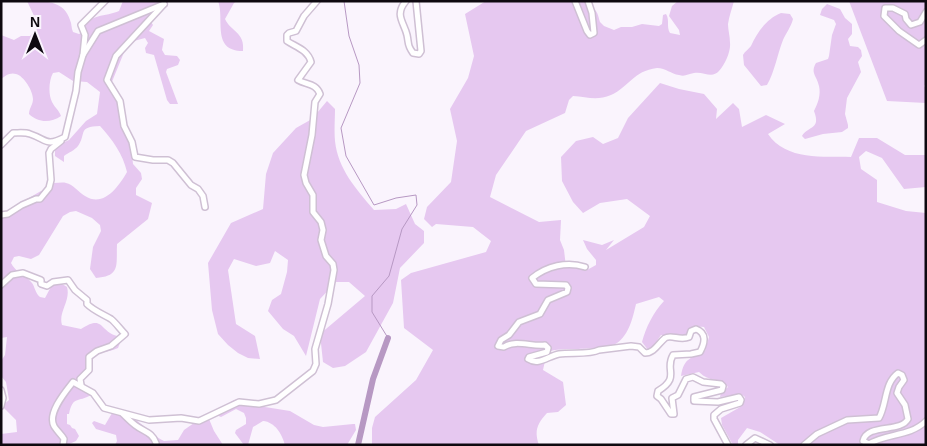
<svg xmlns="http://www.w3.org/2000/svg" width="927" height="446" font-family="Arial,sans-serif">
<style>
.green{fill:#e6c8f0}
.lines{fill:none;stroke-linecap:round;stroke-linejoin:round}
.stream{stroke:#b798c3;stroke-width:1}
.river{stroke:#b798c3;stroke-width:6}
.minor-casing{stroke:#cfc0d4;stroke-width:8}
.minor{stroke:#fff;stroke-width:5}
</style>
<rect width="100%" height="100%" fill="#faf4fd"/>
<!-- green -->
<g class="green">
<path d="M27 1C44 1 64 0 70 20 72 24 71 28 73 32L79 34 84 31C88 13 106 17 119 11L123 1H162L151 22 153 25 149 31 164 39 162 50 165 55 177 56 180 60 178 65 167 69 166 72 178 104H170L167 100 154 55 146 53 145 48 148 43 145 38 134 41 127 45 109 89 116 98 120 109 127 139 131 147 133 164 141 173 142 179 136 188V195L152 203 148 219 117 244C116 265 121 276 96 278L90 269 93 247 101 231 100 225 92 218 76 211 70 212 63 216 39 255 31 259 19 256 14 257 11 263C15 272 26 275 32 283 35 287 35 293 40 297L45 298C51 288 53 277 67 287 71 301 58 312 62 325L81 329C104 314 99 331 117 336L120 343 118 348C97 357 96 345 85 372L81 373 78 378V382L91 395C78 403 73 395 69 414H67V424L70 425 72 428 75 429 79 436 76 441 67 445H1V434L17 432 16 420 2 406 9 400 6 382 1 376V361L5 355 7 337 1 338V214L41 191 50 189 54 183C58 183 63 182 66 183 73 184 79 193 85 196 104 208 119 186 127 172 123 154 112 139 100 126 77 127 87 133 78 146 75 150 68 153 64 156V162L55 156V150L58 145 69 140 86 121 97 114 100 92 87 82 73 81 59 72 53 73C49 80 48 94 52 102 55 108 59 110 61 116 51 123 38 123 29 114 29 108 33 105 33 99 33 91 24 76 16 74 10 72 5 76 1 79V35L14 40 21 36H30L34 32 36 20Z"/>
<path d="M218 1H237L234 3 225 19C231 32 245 32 243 51 211 51 225 19 218 1Z"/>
<path d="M486 1H586L590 8C598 9 598 16 600 22L604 26 614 30 621 27H632L642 24 659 26 662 24 663 15 666 14C670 20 666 27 670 33L680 35 679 30 669 16 672 6 678 1H734C732 9 729 16 728 24 728 30 730 36 730 43 731 51 725 65 719 71 712 79 703 71 694 73 688 74 685 77 679 75 671 74 666 68 657 68 633 71 629 87 611 95 597 101 587 97 573 96L569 100 565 113 526 131 496 175 490 197 539 222 561 220 560 240 564 250 566 267 587 270 596 265V260L587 249 583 240 602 245 614 240 606 250 644 227 650 216 627 199 600 203 583 213 573 202 562 181 561 157 576 141 593 137 603 144 618 138 628 118 660 83 679 89 704 94 717 109 716 119 733 103 739 109 742 127 766 115 785 124 768 134C786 161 824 156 851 157L859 138H877L905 155H926V187L904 189 882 158 866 151 859 157 861 169 877 180V202L906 211 926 213V445H780L760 432 747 428 738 440V445H733L722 425 721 418 742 406 745 397 741 394 720 397 721 393 728 387C719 377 710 383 699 372L681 376C684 357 691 359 705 351L709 337 704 327C695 326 690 327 686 336L661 335 654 345 648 350 642 342C646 327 653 313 664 301L659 297 636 304C633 317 629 335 617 343 608 348 584 349 574 349 564 349 557 349 547 352L543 370 563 382 566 405 558 412 547 413C537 424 534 431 539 445H372V428L375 417 416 380 433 350 404 328 401 280 411 273 486 252 491 241 473 227 436 224 432 227 424 219 427 207 451 182 457 141 450 109 468 78 474 56 465 14Z"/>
<path d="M849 1H926V84L924 86 926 88V103L887 101Z"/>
<path d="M827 4 840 9 845 18 852 24V34L848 39 850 46 858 47 861 50 862 56 858 62 861 72 847 98 845 114 848 125V128L842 132 823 134 805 139 802 136C809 125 821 130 814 111 818 103 821 95 819 86 817 76 810 73 816 63L828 59 829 56 832 35 836 24 834 20 820 15 822 9Z"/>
<path d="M781 13 790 14 793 19C791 27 786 33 783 40 777 55 775 71 767 85L761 86 744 65 743 55C745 51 749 49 751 46 757 33 766 19 781 13Z"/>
<path d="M327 101 335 109C335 119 334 131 335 141 338 169 356 189 374 210L396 209 406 204 415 224 424 231V243L400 268 393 303 366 352 345 366 333 368 323 362 320 334 365 296 349 282H336L320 299 306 356 294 336 283 329 268 311 272 300 281 294 287 272 288 260 275 251 270 263 256 266 234 259 228 270 236 324 255 336 260 359 248 358 238 353 228 345 218 334 212 310 208 263 231 223 263 209 266 174 273 153 296 128 312 119Z"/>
<path d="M239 399 265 407 290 411 314 425 323 427 353 424H355L356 430 347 445H285C282 434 275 422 263 421L253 427 248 445H244L235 433 236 430 246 424V418L244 413 236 409 221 417 216 415V411L234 400Z"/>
<path d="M115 408C126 407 152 436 164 441L178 440 184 430 204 416 209 419 214 431 223 445H115L117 441 116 435 96 429 92 423 94 421 105 425Z"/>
</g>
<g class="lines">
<!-- stream -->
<path class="stream" d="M344 1 349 36 359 65 360 83 341 128 346 156 374 205 396 198 416 195 417 205 402 229 389 276 372 296V312L388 338"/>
<!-- river -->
<path class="river" d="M358 445 373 379 388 338"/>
<!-- minor casing -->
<g class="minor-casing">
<g id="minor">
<path d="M406 1C394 15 404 22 407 35 409 44 407 45 413 53L419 54 421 51 416 1"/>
<path d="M575 1 587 31 590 35 594 33 592 13 588 1"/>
<path d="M164 4 116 56 107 80 120 101 124 126 132 142 135 157 153 160H168L173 163 191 185 198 189 203 196 205 207"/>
<path d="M926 12 920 22 911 25 906 19 905 14 893 8H885L884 16 899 31 919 45 926 40"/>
<path d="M83 55 98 31 164 4"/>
<path d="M1 145 13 133C19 133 25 132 30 134 48 140 45 147 65 137L76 91 78 72 83 55 85 35 81 25 105 1"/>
<path d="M1 215 8 214 22 205 36 199H40L49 188 51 180 49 153 51 149 61 141"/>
<path d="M585 267C567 261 547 266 532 278L536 284 566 285 568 288 567 292 548 300 540 314 519 322 509 335 501 340 498 346 504 347C516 339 532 347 545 345L548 348 547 352 529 357 528 359C539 366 548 356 559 354 571 352 589 355 599 350L631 346 639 347 645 353C654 353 658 344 665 338 671 334 680 341 689 337L691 331 696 329C707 333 705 343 700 352L691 354 673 355C664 370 681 377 658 391L657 396 661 399 671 414H674L672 398 678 395 686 379 693 377 703 382 721 384 723 386 722 390 694 397V401L718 402 739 397 741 400 740 403 721 409 714 415V419L728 445"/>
<path d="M1 285 12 275 23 273 41 280V284L47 286 53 282 68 280 75 290 87 300V304C94 311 103 314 111 319 116 323 120 329 125 334L111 346 97 351 89 357V370L80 379 81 385"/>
<path d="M1 390 3 398 1 406"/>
<path d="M123 414C127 418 131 422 135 425 144 432 152 432 156 443"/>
<path d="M63 445 64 439C61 434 56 430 54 426 47 413 66 391 73 382L93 393 104 408 149 420 181 418 199 421 239 402 259 404 276 400 313 371 316 364 315 349 328 304 334 270 333 264 326 256 321 240 323 230 321 222 313 212V195L306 183 304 175 312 135 315 102 320 94C316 83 306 85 298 80L311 62C308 50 296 47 287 41V35L289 33 296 31 304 16 317 1"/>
<path d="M746 445 755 438 770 445"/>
<path d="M804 445 817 434 847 420 879 418C887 404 884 383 898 373L902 375 904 380 899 387 897 393 905 405 908 419C901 433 867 423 863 441L869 444C887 433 910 437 926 421"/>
</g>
</g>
<!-- minor -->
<use href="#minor" class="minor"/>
</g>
<!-- border -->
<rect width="927" height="446" fill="none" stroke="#0e0910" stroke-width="5"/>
<!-- north arrow -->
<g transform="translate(35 35)" stroke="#faf4fd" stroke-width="4" paint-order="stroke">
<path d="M0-4L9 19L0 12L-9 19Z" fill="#0e0910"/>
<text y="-8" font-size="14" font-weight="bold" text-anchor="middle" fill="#0e0910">N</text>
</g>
</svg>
